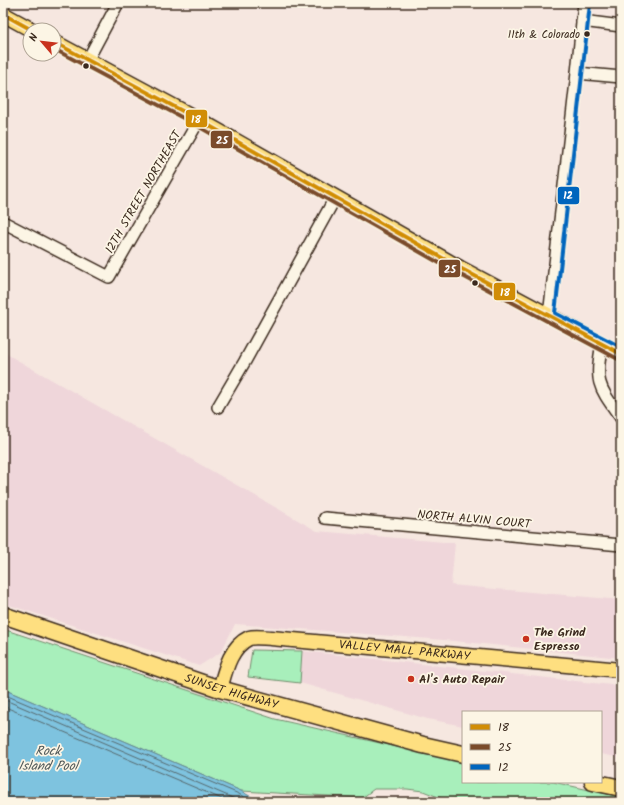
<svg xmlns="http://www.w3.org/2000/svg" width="624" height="805" font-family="Kalam,sans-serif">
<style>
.built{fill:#efd6da}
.green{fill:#a8efbb;stroke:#728c6c}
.water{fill:#7ec3df;stroke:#638692}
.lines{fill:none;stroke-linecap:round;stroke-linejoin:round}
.shore{stroke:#56676b;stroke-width:1}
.minor-casing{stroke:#3b2a1e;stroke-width:14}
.major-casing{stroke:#3b2a1e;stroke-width:17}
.highway-casing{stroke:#3b2a1e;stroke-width:19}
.minor{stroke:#fcf5e5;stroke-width:11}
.major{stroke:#fedf80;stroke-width:14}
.highway{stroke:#fedf80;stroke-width:16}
.bus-1-casing{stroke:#fcf5e5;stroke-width:7}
.bus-2-casing{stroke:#fcf5e5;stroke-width:7}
.bus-3-casing{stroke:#fcf5e5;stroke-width:7}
.bus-1{stroke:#d18d06;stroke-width:4}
.bus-2{stroke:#7a4b2a;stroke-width:4}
.bus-3{stroke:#0065bd;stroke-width:4}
.bus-dot{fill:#3b2a1e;stroke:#fcf5e5;stroke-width:1.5}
.poi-dot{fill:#c8321e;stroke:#fcf5e5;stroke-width:1.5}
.labels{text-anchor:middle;stroke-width:3.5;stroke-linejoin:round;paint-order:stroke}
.bus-label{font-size:11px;fill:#3b2a1e;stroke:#fcf5e5;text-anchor:end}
.street-label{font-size:12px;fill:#3b2a1e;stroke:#fcf5e5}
.poi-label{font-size:12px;font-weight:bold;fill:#3b2a1e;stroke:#fcf5e5;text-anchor:start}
.water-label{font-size:13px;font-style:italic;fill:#4f5858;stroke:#fcf5e5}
.line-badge{stroke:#fcf5e5;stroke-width:1.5}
.badge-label{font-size:11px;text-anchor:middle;font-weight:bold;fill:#fff}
</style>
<rect width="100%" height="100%" fill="#f6e7e0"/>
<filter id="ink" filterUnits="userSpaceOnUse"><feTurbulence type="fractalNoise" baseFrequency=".025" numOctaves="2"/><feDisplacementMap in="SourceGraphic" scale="8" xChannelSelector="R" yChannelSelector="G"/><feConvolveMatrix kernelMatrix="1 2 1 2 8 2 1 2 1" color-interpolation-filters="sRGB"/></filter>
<g filter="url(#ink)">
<!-- built -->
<g class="built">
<path d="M3 352 317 531 455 543 451 585 621 600V658L444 640 235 624 221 652 199 666 3 603Z"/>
<path d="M302 651 621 686V758L601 754V712H463V726L428 719 300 683Z"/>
</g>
<!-- green -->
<g class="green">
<path d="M3 629 275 719 463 762V782H553L621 797V802H451L423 791 407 789H374L362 798 241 791 3 689Z"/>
<path d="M252 650 302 651 300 683 248 677Z"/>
</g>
<!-- water -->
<path class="water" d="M3 689 241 791 260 802H3Z"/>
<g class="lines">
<!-- shore -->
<g class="shore">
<path d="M3 694 239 794 252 802"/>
<path d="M3 699 242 802"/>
<path d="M3 706 229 802"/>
</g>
<!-- minor casing -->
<g class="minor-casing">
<g id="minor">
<path d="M582 21 621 26"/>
<path d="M87 61 118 3"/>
<path d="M577 73 621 77"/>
<path d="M3 222 109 277 199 120"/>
<path d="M549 316 577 73 584 3"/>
<path d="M602 344C594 383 599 387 621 418"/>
<path d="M218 407 245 361 335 198"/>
<path d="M325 518 621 545"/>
</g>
</g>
<!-- major casing -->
<g class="major-casing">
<g id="major">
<path d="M3 14 32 30"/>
<path d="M54 42 199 120 460 268 621 354"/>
<path id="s1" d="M220 689C225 671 230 647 249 638 255 636 265 638 271 638L621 670"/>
</g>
</g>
<!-- highway casing -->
<g class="highway-casing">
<g id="highway">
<path id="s2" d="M3 615 220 689 423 745 463 754"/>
<path d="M593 782 621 788"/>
</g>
</g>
<!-- minor -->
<use href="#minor" class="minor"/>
<!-- major -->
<use href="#major" class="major"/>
<!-- highway -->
<use href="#highway" class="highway"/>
<!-- bus-1 casing -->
<g class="bus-1-casing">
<g id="bus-1">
<path d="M3 14 32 30"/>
<path d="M54 42 199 120 460 268 621 354"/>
</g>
</g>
<!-- bus-2 casing -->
<g class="bus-2-casing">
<path id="bus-2" d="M54 49 196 125 457 273 618 359"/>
</g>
<!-- bus-3 casing -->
<g class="bus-3-casing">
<path id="bus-3" d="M590 4 555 313 621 347"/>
</g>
<!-- bus-1 -->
<use href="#bus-1" class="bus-1"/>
<!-- bus-2 -->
<use href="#bus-2" class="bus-2"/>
<!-- bus-3 -->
<use href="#bus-3" class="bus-3"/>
</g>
</g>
<!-- markers -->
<g class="bus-dot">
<circle cx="587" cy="34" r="3.5"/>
<circle cx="86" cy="66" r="3.5"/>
<circle cx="475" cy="283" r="3.5"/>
</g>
<g class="poi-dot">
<circle cx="526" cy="639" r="4"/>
<circle cx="411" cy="679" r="4"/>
</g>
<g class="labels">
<!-- bus labels -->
<g class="bus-label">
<text x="580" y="38">11th &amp; Colorado</text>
</g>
<!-- street labels -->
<g class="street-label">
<text transform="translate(143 192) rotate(-60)" y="4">12TH STREET NORTHEAST</text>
<text transform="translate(474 519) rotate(5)" y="4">NORTH ALVIN COURT</text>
<text dy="4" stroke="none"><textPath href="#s1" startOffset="217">VALLEY MALL PARKWAY</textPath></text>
<text dy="4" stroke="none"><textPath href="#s2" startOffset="241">SUNSET HIGHWAY</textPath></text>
</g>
<!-- poi labels -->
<g class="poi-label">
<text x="534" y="636">The Grind<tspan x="534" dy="14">Espresso</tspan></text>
<text x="419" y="683">Al's Auto Repair</text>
</g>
<!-- water labels -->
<g class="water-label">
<text x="48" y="755">Rock<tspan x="48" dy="15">Island Pool</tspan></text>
</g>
</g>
<g class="line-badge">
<rect x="185" y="109" width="23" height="19" rx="4" fill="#d18d06"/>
<rect x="210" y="130" width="23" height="19" rx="4" fill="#7a4b2a"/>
<rect x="557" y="186" width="23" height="19" rx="4" fill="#0065bd"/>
<rect x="438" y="259" width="23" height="19" rx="4" fill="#7a4b2a"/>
<rect x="493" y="282" width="23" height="19" rx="4" fill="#d18d06"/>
</g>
<g class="badge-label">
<text x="196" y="123">18</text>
<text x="222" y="144">25</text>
<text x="568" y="199">12</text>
<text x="450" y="273">25</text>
<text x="505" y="296">18</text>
</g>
<!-- margin -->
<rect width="624" height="805" fill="none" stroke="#fcf5e5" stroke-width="16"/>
<rect x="8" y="8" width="608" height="789" fill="none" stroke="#3b2a1e" stroke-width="1.5" filter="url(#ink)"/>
<!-- legend -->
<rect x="462" y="711" width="140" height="72" fill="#fcf5e5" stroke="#afa495"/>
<rect x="470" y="724" width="20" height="6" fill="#d18d06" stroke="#afa495"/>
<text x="498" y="731" font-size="12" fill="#3b2a1e">18</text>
<rect x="470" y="744" width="20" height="6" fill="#7a4b2a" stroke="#afa495"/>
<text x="498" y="751" font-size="12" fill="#3b2a1e">25</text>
<rect x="470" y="764" width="20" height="6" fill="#0065bd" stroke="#afa495"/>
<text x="498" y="771" font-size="12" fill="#3b2a1e">12</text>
<!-- north arrow -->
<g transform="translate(42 42) rotate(298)"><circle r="19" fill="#fcf5e5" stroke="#afa495"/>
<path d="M0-3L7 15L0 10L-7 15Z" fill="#c8321e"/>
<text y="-6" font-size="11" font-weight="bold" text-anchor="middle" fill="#3b2a1e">N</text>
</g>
</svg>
